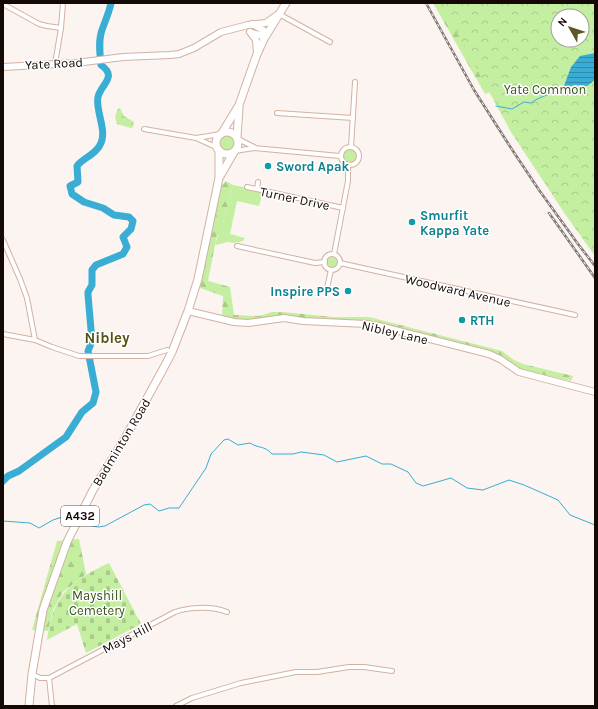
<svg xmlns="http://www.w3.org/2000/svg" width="598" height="709" font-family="Karla,sans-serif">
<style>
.green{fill:#c4efa0}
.forest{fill:url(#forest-firs)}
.wetland{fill:url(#wetland-marsh)}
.cemetery{fill:url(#cemetery-stones)}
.park{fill:url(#park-crowns);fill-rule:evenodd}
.water{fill:url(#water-rules)}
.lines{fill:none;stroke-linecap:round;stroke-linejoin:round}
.stream{stroke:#39add3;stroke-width:1}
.river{stroke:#39add3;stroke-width:7}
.street-casing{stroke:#d4b1a1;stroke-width:6}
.secondary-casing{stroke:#d4b1a1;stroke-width:8}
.primary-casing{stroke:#d4b1a1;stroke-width:9}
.street{stroke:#fff;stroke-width:4}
.secondary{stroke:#fff;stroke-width:6}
.primary{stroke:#fff;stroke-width:7}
.rail-casing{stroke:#817773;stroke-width:2.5}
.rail{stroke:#fff;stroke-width:1;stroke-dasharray:3;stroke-linecap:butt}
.culture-dot{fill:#0f9aa8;stroke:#fff;stroke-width:1.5}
.labels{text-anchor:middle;stroke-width:3;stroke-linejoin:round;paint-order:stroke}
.shield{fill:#fff;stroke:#5b5350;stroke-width:1}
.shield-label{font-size:12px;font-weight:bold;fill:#150905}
.street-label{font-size:13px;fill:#150905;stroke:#fff}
.park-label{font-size:13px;fill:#37521c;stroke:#fff}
.culture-label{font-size:13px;font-weight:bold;fill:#0d838f;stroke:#fff;text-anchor:start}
.quarter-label{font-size:15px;font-weight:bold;fill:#555114;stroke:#fff}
</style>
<defs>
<pattern id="forest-firs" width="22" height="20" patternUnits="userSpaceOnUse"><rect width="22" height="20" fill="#c4efa0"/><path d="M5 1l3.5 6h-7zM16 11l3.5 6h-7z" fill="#a8cc88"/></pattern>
<pattern id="wetland-marsh" width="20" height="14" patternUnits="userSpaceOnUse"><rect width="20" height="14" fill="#c4efa0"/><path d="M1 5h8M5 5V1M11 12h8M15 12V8" fill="none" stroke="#a8cc88"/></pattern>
<pattern id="cemetery-stones" width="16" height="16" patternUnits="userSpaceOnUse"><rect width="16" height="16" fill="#c4efa0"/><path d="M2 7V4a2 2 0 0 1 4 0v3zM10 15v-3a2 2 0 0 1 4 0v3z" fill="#a8cc88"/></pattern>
<pattern id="park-crowns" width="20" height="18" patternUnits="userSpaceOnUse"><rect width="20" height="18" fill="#c4efa0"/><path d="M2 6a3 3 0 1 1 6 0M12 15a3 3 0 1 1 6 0" fill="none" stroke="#a8cc88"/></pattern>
<pattern id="water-rules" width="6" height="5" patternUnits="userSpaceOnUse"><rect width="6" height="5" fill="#39add3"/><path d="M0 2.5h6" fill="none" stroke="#2f8ba9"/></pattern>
</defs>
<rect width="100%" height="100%" fill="#fbf4f0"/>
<!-- green -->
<g class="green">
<circle cx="228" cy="143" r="8"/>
<circle cx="350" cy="156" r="8"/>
<path d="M233 185 263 191 259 206 237 201 230 234 245 238 243 241 234 243 228 242 215 245 218 235H220Z"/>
<circle cx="333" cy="262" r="6"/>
</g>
<!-- forest -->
<g class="forest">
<path d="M433 3H448L493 91 485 94Z"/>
<path d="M226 181 233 185 220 235H217L208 281 230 287 234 315 259 316 272 312H283L333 317H369L502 351 514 360 523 364 573 376 571 381 519 369 501 357 366 321H230L222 318 223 296 200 288 216 204 221 187Z"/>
<path d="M79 539 86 574 63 592 53 610 48 631 32 630 57 541Z"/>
</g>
<!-- wetland -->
<path class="wetland" d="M118 108H120L124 116 134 122 133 127 131 128 117 124 115 117Z"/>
<!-- cemetery -->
<path class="cemetery" d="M109 563 141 624 86 653 77 624 47 640C53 595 70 581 109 563Z"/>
<!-- park -->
<path class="park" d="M441 3H595V256L565 214 511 132ZM558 16H582V40H558Z"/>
<!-- water -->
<path class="water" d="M595 53V80L587 86 575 85 566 87 564 86 571 67 580 56Z"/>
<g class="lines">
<!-- stream -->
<g class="stream">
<path d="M496 106 512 109 524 102 531 103C541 95 557 94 566 84"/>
<path d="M3 521 30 523 39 528 53 520 65 516"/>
<path d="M83 524 98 527 105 526 144 505 150 504 159 511 169 508H179L206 468 211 454 224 440 228 439 238 445 250 443C259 449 264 445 272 454H293L301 452 324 455 337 462 366 456 382 464H391L408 472 416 483 423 486 451 478 467 488 483 490 509 480 524 485 558 500 570 515 595 525"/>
</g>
<!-- river -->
<path class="river" d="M3 481 8 476 19 471 66 437 82 412 93 403 96 392 88 351 92 341 88 295V292L92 285V270L96 265 123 254 127 247 123 237 131 229 133 221 129 217 114 215 103 208 84 202 72 194 70 186 78 182 77 166C83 158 97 154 101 143 107 130 95 109 98 97 101 84 118 77 101 65 100 54 98 41 102 30 105 21 109 13 111 3"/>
<!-- street casing -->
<g class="street-casing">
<g id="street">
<path d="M3 4 39 24 47 26 61 28"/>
<path d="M279 14 330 42"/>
<path d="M55 64 61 28 63 3"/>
<path d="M277 113 353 118"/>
<path d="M144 129 196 138 218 148"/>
<path d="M196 138 221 134"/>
<path d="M238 139 254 147"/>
<circle cx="350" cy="156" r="9"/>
<path d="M351 147 355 82"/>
<path d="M235 151 254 148 340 156"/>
<path d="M247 187 343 208"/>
<path d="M257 189 258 182"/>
<path d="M3 240 20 279 27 298 35 340"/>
<path d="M237 246 315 263 325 262"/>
<path d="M334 254 348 181V166"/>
<circle cx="332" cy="262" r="8"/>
<path d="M340 263 575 315"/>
<path d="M327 288 331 270"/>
<path d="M3 334 35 340 52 347 79 356H148L167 350 172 352"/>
<path d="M32 674 40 678H49L175 612C189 607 212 606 227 612"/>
<path d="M49 678 52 706"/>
<path d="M176 706 192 698 241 683 296 672H317L349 667H364L392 671"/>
</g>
</g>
<!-- secondary casing -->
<g class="secondary-casing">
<g id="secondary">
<path d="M250 32 256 40 257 54"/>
<path d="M252 33 263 36 266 35 263 30 252 24"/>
<path d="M3 67 76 63 123 57 170 55 179 54 194 48 221 32 248 25 266 23 277 15"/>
<path d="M188 311 234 322 248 323 284 318 303 321 366 324 379 326 489 354 500 359 519 372 595 392"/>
</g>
</g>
<!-- primary casing -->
<g class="primary-casing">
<g id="primary">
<circle cx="227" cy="143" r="11"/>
<path d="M222 133 239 105 257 54 264 39 286 3"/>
<path d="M237 137 239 108"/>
<path d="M219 150V176"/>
<path d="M29 706 32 674 43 610 67 542 93 490 124 440 162 371 172 352 188 311 198 279 219 178 234 152"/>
</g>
</g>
<!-- street -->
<use href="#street" class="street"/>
<!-- secondary -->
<use href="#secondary" class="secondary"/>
<!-- primary -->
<use href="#primary" class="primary"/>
<!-- rail casing -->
<g class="rail-casing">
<g id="rail">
<path d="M426 3 474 90 511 148 539 190 578 244 595 266"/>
<path d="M549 213 595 278"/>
</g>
</g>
<!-- rail -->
<use href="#rail" class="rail"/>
</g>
<!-- markers -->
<g class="culture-dot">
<circle cx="268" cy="166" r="4"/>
<circle cx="412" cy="222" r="4"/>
<circle cx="348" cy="291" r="4"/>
<circle cx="462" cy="320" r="4"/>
</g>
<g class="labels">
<!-- shield labels -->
<rect class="shield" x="61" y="506" width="38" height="20" rx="3"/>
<g class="shield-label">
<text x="80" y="520">A432</text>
</g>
<!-- street labels -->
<g class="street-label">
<text transform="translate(54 63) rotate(-3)" y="5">Yate Road</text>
<text transform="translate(295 198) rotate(12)" y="5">Turner Drive</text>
<text transform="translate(458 290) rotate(13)" y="5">Woodward Avenue</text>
<text transform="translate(395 332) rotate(13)" y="5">Nibley Lane</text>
<text transform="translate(121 442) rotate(-59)" y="5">Badminton Road</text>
<text transform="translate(127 637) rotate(-27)" y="5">Mays Hill</text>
</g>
<!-- park labels -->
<g class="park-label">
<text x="545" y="94">Yate Common</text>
<text x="97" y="600">Mayshill<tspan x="97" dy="15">Cemetery</tspan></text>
</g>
<!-- culture labels -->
<g class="culture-label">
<text x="276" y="171">Sword Apak</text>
<text x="420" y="220">Smurfit<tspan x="420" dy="15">Kappa Yate</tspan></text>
<text x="340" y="296" text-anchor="end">Inspire PPS</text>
<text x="470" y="325">RTH</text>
</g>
<!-- quarter labels -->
<g class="quarter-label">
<text x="107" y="343">Nibley</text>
</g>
</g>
<!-- border -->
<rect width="598" height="709" fill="none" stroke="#150905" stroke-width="8"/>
<!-- north arrow -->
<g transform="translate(570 28) rotate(309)"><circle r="19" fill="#ffffff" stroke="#a19d9b"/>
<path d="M0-3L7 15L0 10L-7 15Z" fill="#5c5825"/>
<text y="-6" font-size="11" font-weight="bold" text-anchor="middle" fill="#150905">N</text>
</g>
</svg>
